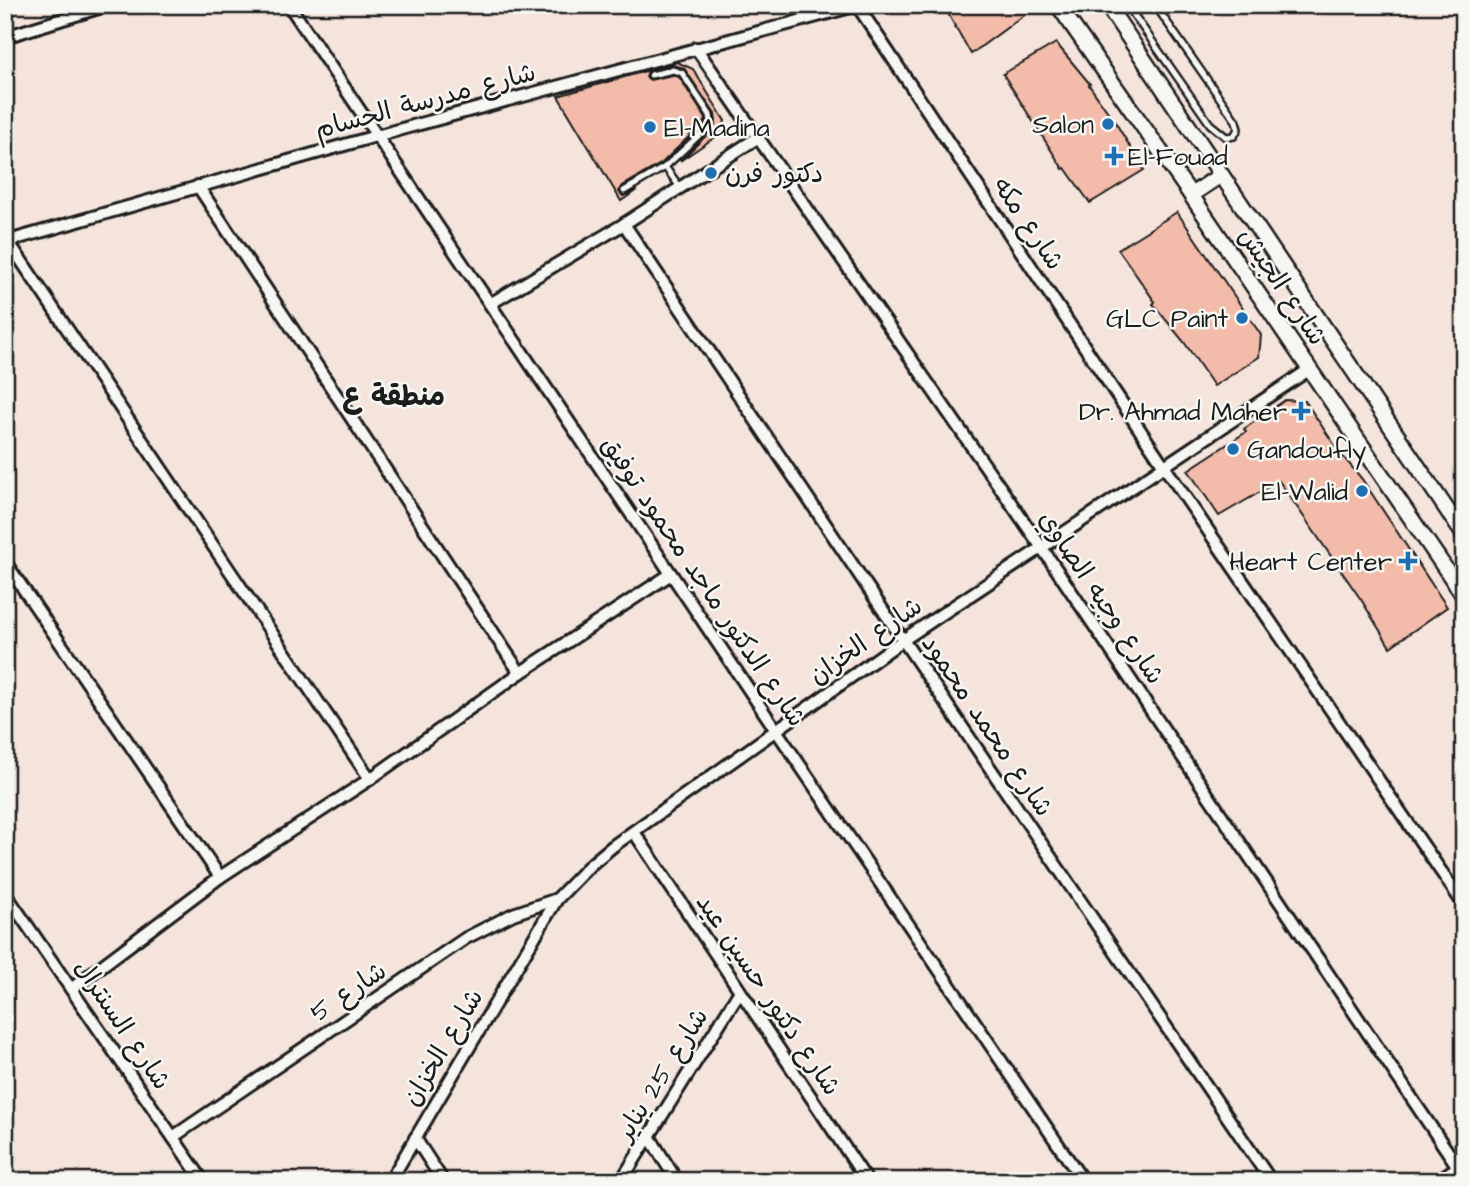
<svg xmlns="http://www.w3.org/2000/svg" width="1469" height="1186" font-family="'Architects Daughter','Playpen Sans Arabic',sans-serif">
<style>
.building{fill:#f3bba9;stroke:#1c1c1c;stroke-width:2}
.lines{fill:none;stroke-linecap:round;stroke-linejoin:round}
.service-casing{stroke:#1c1c1c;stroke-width:10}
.minor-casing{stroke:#1c1c1c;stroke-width:16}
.tertiary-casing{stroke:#1c1c1c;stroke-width:19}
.service{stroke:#f6f6f2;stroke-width:5}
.minor{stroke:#f6f6f2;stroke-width:10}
.tertiary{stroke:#f6f6f2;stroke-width:14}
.poi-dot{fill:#1f6fb2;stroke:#f6f6f2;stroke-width:2.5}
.labels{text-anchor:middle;stroke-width:5;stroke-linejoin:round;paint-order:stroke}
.street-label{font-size:26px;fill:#1c1c1c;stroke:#f6f6f2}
.poi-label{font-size:26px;fill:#1c1c1c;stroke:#f6f6f2;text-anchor:end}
.neighbourhood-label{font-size:28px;font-weight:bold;fill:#1c1c1c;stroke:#f6f6f2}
</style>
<rect width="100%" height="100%" fill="#f5e4dc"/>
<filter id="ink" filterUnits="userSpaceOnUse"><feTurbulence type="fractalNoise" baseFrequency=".0143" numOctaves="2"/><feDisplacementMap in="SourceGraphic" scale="14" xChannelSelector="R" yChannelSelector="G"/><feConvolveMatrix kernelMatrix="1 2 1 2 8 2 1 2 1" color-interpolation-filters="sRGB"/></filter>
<g filter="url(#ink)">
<!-- building -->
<g class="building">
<path d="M943 5H1038L971 54Z"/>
<path d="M1056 43 1090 84 1089 85 1117 125 1144 170 1090 203 1065 168 1063 169 1003 74Z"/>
<path d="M677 62 693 69 725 121 721 133 680 161 713 129 716 122 715 114 684 68 673 65 648 71 646 77 650 80 673 75 679 77 705 117 706 120 662 163 621 187 619 192 623 196 637 190 621 201 558 96Z"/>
<path d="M1177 212 1261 335 1259 357 1214 386 1184 342 1153 304 1155 302 1118 249Z"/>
<path d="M1285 400 1305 401 1340 453 1362 479 1447 607 1390 647 1362 601 1279 481 1219 516 1188 470 1246 432 1244 429Z"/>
</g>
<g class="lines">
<!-- service casing -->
<g class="service-casing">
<g id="service">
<path d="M1127 5 1210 124 1226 137 1234 136 1238 129 1236 121 1155 5"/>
<path d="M665 167 680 187"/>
<path d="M624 191 665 167 709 126 711 121 710 115 682 73 673 70 651 75"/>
</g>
</g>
<!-- minor casing -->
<g class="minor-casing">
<g id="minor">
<path d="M289 5 776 730 1083 1181"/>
<path d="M857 5 1164 466 1464 905"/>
<path d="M5 37 108 5"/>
<path d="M696 48 1042 548 1464 1176"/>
<path d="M198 186 520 673"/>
<path d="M624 224 903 640 1271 1181"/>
<path d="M8 241 370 779"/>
<path d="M5 242 376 136 858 5"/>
<path d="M490 304 624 224 757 138"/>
<path d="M5 562 220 877"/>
<path d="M634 832 867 1181"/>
<path d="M5 893 203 1181"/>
<path d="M71 989 220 877 370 779 520 673 671 574"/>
<path d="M649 1136 677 1181"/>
<path d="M173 1137 466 938 513 914 557 899"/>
<path d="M415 1138 443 1181"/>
<path d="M390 1181 557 899 589 866 613 846 903 640 1310 369"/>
<path d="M621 1181 740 991"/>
<path d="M1437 1181 1458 1167"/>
</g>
</g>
<!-- tertiary casing -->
<g class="tertiary-casing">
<g id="tertiary">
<path d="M1058 5 1191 195 1464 596"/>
<path d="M1107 5 1464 535"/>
<path d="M1191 195 1221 175"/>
</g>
</g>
<!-- service -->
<use href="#service" class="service"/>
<!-- minor -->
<use href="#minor" class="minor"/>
<!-- tertiary -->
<use href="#tertiary" class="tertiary"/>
</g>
</g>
<!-- markers -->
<g class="poi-dot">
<circle cx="1108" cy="124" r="7"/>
<circle cx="650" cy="127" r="7"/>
<path d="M1110.5 145.5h7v7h7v7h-7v7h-7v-7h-7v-7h7z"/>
<circle cx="711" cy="173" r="7"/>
<circle cx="1242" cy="318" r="7"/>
<path d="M1297.5 400.5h7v7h7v7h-7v7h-7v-7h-7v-7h7z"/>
<circle cx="1233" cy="449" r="7"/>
<circle cx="1362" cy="491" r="7"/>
<path d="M1404.5 550.5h7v7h7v7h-7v7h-7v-7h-7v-7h7z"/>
</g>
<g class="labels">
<!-- street labels -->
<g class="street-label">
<text transform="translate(425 100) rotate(-15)" y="9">شارع مدرسة الحسام</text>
<text transform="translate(1029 223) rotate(56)" y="9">شارع مكه</text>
<text transform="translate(1283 286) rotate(56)" y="9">شارع الجيش</text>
<text transform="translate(704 581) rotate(56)" y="9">شارع الدكتور ماجد محمود توفيق</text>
<text transform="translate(1102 597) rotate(56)" y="9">شارع وجيه الصاوي</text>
<text transform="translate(865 640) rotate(-35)" y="9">شارع الخزان</text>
<text transform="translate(988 725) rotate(56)" y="9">شارع محمد محمود</text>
<text transform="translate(348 991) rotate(-34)" y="9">شارع 5</text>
<text transform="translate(769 994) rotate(56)" y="9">شارع دكتور حسين عيد</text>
<text transform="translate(123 1024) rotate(56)" y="9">شارع السنترال</text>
<text transform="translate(442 1047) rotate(-59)" y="9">شارع الخزان</text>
<text transform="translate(661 1074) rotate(-58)" y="9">شارع 25 يناير</text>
</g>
<!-- poi labels -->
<g class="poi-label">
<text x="1094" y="133">Salon</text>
<text x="664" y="136" text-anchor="start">El-Madina</text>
<text x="1128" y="165" text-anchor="start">El-Fouad</text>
<text x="725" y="182" text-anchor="start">دكتور فرن</text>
<text x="1228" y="327">GLC Paint</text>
<text x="1287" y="420">Dr. Ahmad Maher</text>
<text x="1247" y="458" text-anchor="start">Gandoufly</text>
<text x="1348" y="500">El-Walid</text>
<text x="1392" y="570">Heart Center</text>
</g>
<!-- neighbourhood labels -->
<g class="neighbourhood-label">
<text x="394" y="405">منطقة ع</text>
</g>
</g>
<!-- margin -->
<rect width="1469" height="1186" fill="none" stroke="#f6f6f2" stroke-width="28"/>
<rect x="14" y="14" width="1441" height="1158" fill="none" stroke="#1c1c1c" stroke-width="2.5" filter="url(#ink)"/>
</svg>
